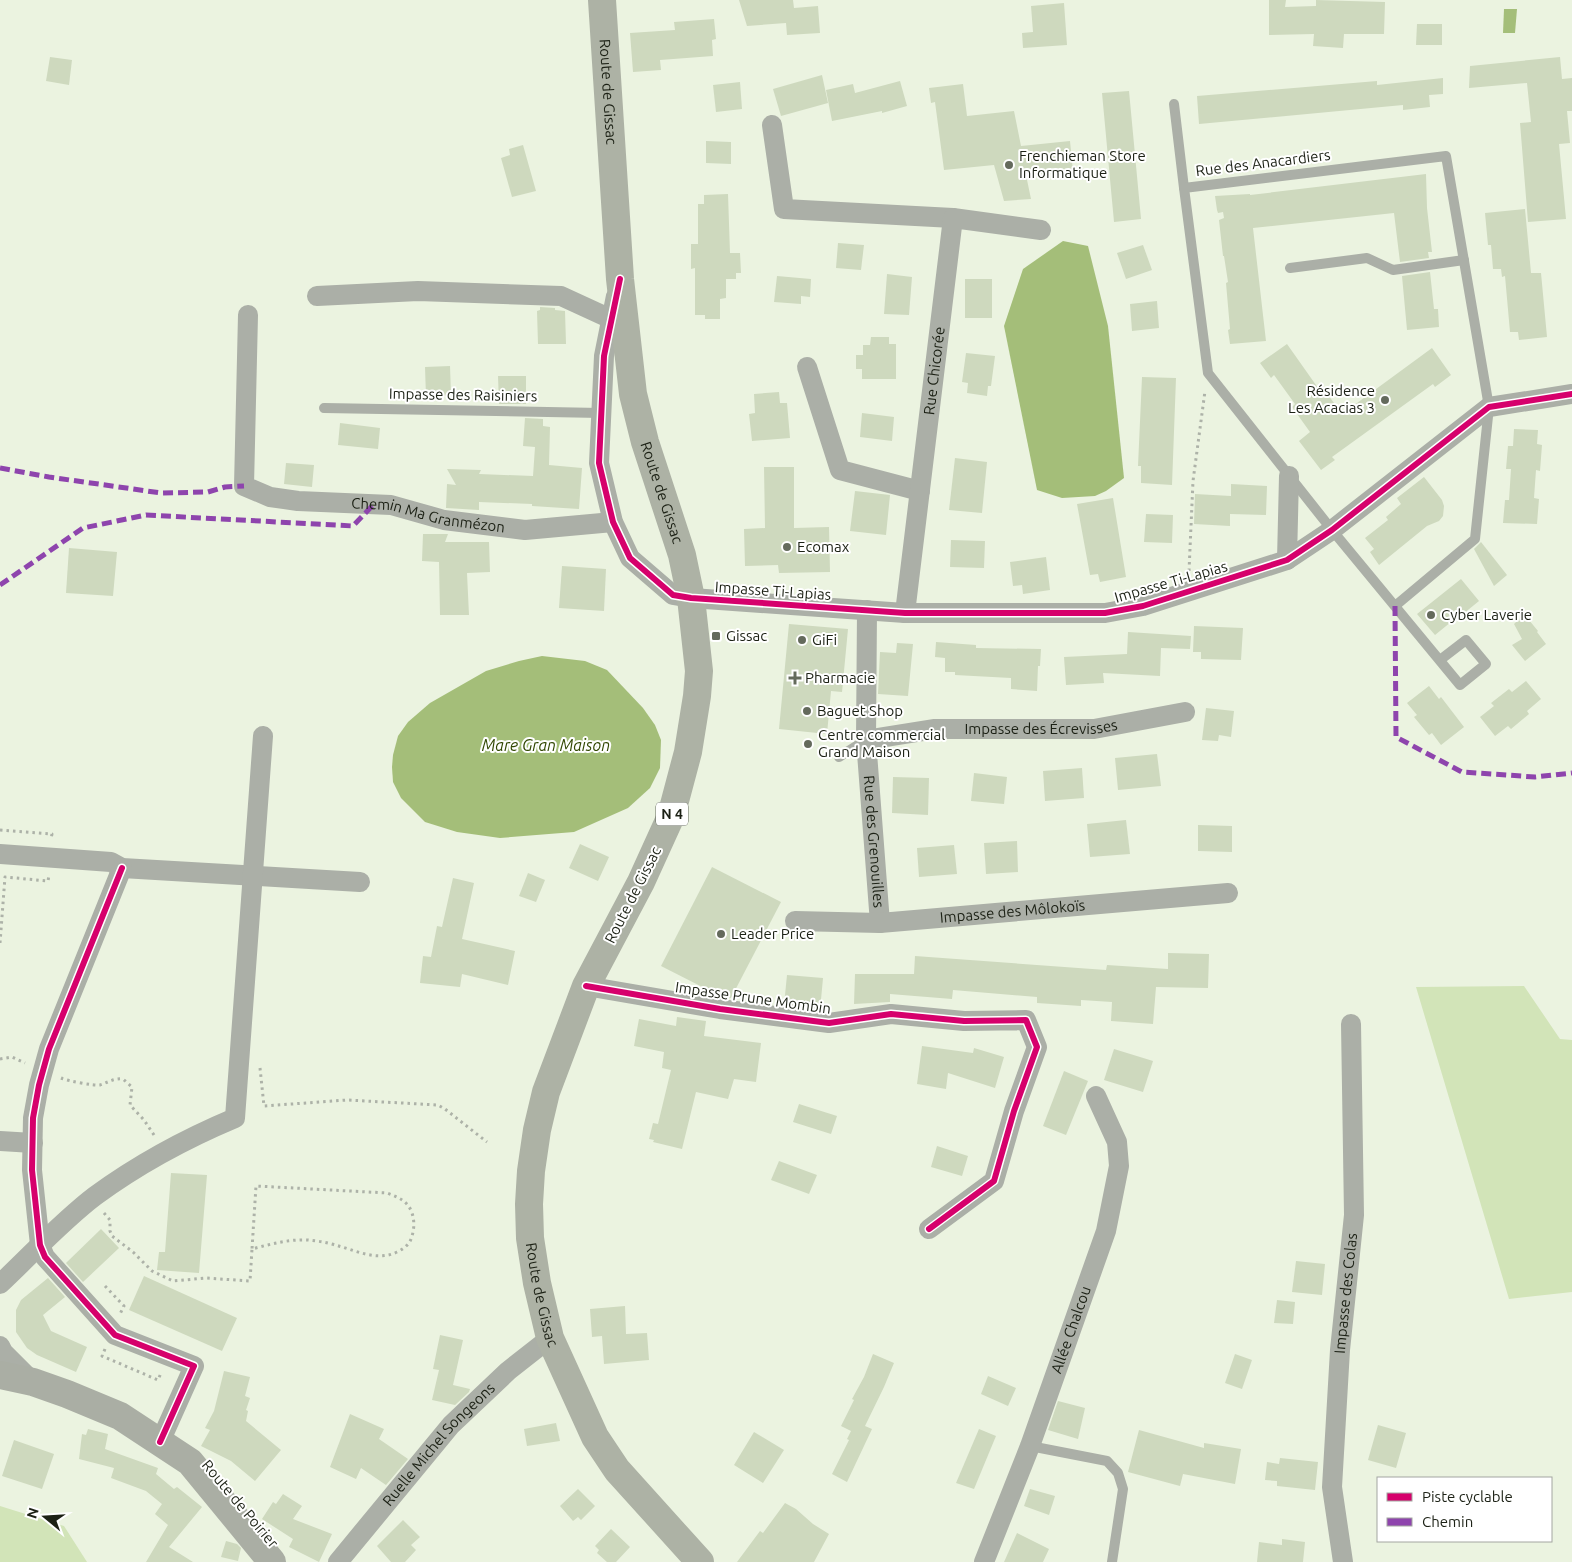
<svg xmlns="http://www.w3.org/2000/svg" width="1572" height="1562" font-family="Ubuntu,sans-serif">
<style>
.green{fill:#d2e4b8}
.water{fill:#a4be79}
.building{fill:#ced9be}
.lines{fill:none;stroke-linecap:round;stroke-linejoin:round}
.path{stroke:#adb2a8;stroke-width:3;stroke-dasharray:2.5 4;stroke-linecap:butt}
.service{stroke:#abafa7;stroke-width:10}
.minor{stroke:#abafa7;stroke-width:20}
.secondary{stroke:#aaaea4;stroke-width:28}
.primary{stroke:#adb2a5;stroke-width:28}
.quiet{stroke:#8e44ad;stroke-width:5;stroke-dasharray:10 5;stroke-linecap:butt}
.cycleway-casing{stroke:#fff;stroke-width:9}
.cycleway{stroke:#d6006c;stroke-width:6}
.poi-dot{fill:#646a5c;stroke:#fff;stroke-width:2}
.labels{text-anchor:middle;stroke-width:4;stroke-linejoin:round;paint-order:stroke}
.shield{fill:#fff;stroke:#60645b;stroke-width:1}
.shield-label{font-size:14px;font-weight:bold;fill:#1c2115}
.street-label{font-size:15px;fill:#1c2115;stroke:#fff}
.poi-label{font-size:15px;fill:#1c2115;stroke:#fff;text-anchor:start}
.water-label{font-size:16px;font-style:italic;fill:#324803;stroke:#fff}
</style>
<rect width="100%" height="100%" fill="#ebf3e0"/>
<!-- green -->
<g class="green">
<path d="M1524 986 1560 1039 1572 1040V1292L1509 1299 1416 987Z"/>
<path d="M0 1506 64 1526 87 1562H0Z"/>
</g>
<!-- water -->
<g class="water">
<path d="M1504 9H1517L1515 33H1503Z"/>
<path d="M1063 241 1088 246 1108 326 1124 478 1106 491 1095 496 1062 498 1037 490 1004 326 1023 269Z"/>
<path d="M542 656 585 661 607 670 643 708 655 725 661 740 660 768 650 788 628 808 574 832 500 838 457 832 425 822 401 798 393 782 392 767 393 755 398 736 408 722 430 703 486 671 519 661Z"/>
</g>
<!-- building -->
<g class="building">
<path d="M739 0H793L794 8 818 6 820 33 787 35 786 23 747 26Z"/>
<path d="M1269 0H1286L1285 7 1316 6V0L1385 2 1384 34H1344L1343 48 1313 46 1314 34 1269 35Z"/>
<path d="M1064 3 1067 45 1023 48 1022 33 1033 32 1031 6Z"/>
<path d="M714 19 716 39 712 40 713 56 660 60 661 70 633 72 630 33 675 30 674 22Z"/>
<path d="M1417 24H1442V45H1416Z"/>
<path d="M50 57 72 60 69 85 46 81Z"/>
<path d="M1560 57 1562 79 1572 78V111H1567L1570 143 1559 144 1566 219 1528 222 1520 123 1531 122 1527 83 1469 88 1470 66Z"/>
<path d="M822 75 828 103 781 116 773 89Z"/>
<path d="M1443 78V94L1429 95 1430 107 1403 110V105L1199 124 1197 96 1377 81V85Z"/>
<path d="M900 81 907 106 882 113V111L832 121 826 90 853 84 855 93Z"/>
<path d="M740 82 742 109 716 112 713 85Z"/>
<path d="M963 84 967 116 1014 111 1021 146 1070 141 1073 172 1026 175 1031 199 1004 201 994 165 944 170 935 102 931 103 929 88Z"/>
<path d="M1129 91 1141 219 1114 222 1102 93Z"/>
<path d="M706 141 731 142V164L706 163Z"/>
<path d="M523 145 536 191 512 197 501 158 510 155 509 149Z"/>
<path d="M1426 174 1427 208 1432 252H1428L1429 258 1400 262 1394 213 1253 228 1266 341 1230 344 1228 330 1230 329 1226 283 1228 282 1224 256H1223L1219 220 1224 218 1223 212 1218 213 1217 210 1215 196 1250 194V195Z"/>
<path d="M728 194 730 253H740L741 273H736V279H726V298L720 299V319H705V315H695V268L691 269V244H698V204H704V195Z"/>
<path d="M1525 209 1531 273H1541L1547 337 1519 340 1518 332H1510L1505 276 1502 277 1501 269H1493L1491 245H1488L1485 213Z"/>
<path d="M838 243 864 245 861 270 836 268Z"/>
<path d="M1143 245 1152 270 1126 279 1117 253Z"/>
<path d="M1430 272 1434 309H1438L1439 327 1407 330 1402 276Z"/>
<path d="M887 274 912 277 909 315 884 314Z"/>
<path d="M777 276 811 279 810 297 801 296V304L774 302Z"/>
<rect x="965" y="279" width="27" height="39"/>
<path d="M1157 301 1159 328 1132 331 1130 304Z"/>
<path d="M540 307 555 308V310L565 311 566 344H538L537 311 540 310Z"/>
<path d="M871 337H889V344H896V379H862V369H856V355H863V345H870Z"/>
<path d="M1287 344 1323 395 1326 392 1342 414 1432 348 1451 375 1435 387 1433 384 1332 457 1335 460 1321 470 1299 441 1310 432 1292 407 1295 404 1274 375 1271 378 1260 363Z"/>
<path d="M966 353 995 356 991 386H988L987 396 967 393 968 383 962 382Z"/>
<path d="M450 366 451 395 426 397 425 367Z"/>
<path d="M498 376H526V404H499Z"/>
<path d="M1142 377 1176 378 1172 485 1141 483V466H1138Z"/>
<path d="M779 392 780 403H787L790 438 752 441 749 414 755 413 754 394Z"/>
<path d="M862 413 894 417 892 441 860 437Z"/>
<path d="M525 418 543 419V426L550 427 549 465 582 468 579 509 532 506V504L479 502V510L446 508 447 484 456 485 447 469 481 470 479 474 533 476 535 447 523 446Z"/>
<path d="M340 423 380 428 378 449 338 445Z"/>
<path d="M1514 429 1538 430 1537 444 1542 445 1540 471 1536 470 1534 498 1539 499 1537 524 1503 523 1505 500H1509L1511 469H1506L1508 446H1513Z"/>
<path d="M955 458 987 462 982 513 949 510Z"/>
<path d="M286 463 314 465 312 487 284 484Z"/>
<path d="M764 467H794V528L829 527 830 572 779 573 778 565 745 566 744 529 765 528Z"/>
<path d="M1424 477 1442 500 1444 506 1443 516 1439 521 1427 526 1379 565 1370 552 1374 549 1365 538 1388 520 1386 517 1401 504 1397 498Z"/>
<path d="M1231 484 1267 486 1266 515 1230 514V526L1194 524 1195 494 1231 496Z"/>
<path d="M855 491 890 495 886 535 850 531Z"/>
<path d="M1113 498 1126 577 1100 582 1098 574 1090 575 1077 504Z"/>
<path d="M1146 514 1173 515 1172 543 1144 542Z"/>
<path d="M423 534H448L445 542H489L490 572 467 573 469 615H440L439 562 422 561Z"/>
<path d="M951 540 985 541 984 568 950 567Z"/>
<path d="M1481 542 1507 575 1494 586 1474 549Z"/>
<path d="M69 548 117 552 113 596 66 593Z"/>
<path d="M1046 557 1050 590 1023 594 1022 585 1013 586 1010 562Z"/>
<path d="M562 566 606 569 604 611 559 608Z"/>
<path d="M1461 579 1479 601 1463 614 1462 613 1435 635 1417 614Z"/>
<path d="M1524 614 1538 631 1537 632 1546 644 1525 661 1512 645 1522 639 1514 624Z"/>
<path d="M789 624 848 629 842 692 831 691 827 734 779 729Z"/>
<path d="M1194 626 1243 628 1241 660 1201 659V652H1193Z"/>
<path d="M1128 632 1191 636 1190 649 1161 648 1160 676 1103 673 1104 683 1066 685 1064 657 1127 654Z"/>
<path d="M936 642 976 645V648L1041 649 1040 666H1038L1037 691 1011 689V678L955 675V672H945V658L935 657Z"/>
<path d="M897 643 913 644 908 696 878 694 880 652 896 653Z"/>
<path d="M1526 681 1541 699 1527 711 1529 714 1511 729 1508 726 1495 736 1480 717 1494 706 1491 703 1509 689 1512 692Z"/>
<path d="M1429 686 1439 699 1441 697 1464 727 1441 745 1432 733 1429 735 1414 717 1417 715 1407 703Z"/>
<path d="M1206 708 1234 711 1231 737 1219 735 1218 741 1202 740Z"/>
<path d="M1157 754 1161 786 1118 790 1115 758Z"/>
<path d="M1082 768 1084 798 1045 801 1043 771Z"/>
<path d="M974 773 1007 777 1004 804 971 801Z"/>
<path d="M893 777 929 778 928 815 892 813Z"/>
<path d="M1126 820 1130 854 1090 857 1087 824Z"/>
<path d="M1198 825 1232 826V852L1198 851Z"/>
<path d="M1017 841 1018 872 986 874 984 843Z"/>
<path d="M580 844 609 857 598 881 569 868Z"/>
<path d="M954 845 957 874 919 877 917 848Z"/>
<path d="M712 867 781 902 731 998 722 997 661 966Z"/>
<path d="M528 873 545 880 536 902 519 896Z"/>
<path d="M453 878 474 883 462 939 515 951 508 985 462 974 460 987 420 983 423 956 431 957 437 926 442 927Z"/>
<path d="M1168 953 1209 954 1208 988 1156 987 1153 1024 1111 1021 1112 1002 1081 1000V1006L1037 1003V997L953 990 952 999 890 994V1002L854 1004 855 974H914L915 956 1106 970 1107 965 1168 969Z"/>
<path d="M787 975 823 978 820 1010 784 1005Z"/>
<path d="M677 1017 706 1021 704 1036 761 1043 756 1082 734 1079 728 1099 696 1092 682 1149 653 1142 654 1140 649 1139 653 1123 658 1124 671 1070 662 1068 664 1052 634 1046 639 1019 676 1026Z"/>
<path d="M922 1046 973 1053 974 1048 1004 1057 995 1088 948 1073 946 1089 917 1084Z"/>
<path d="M1114 1049 1153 1061 1143 1092 1104 1080Z"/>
<path d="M1064 1071 1088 1081 1066 1135 1043 1126Z"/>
<path d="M799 1104 837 1116 831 1134 793 1122Z"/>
<path d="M937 1146 968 1156 962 1176 931 1167Z"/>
<path d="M779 1161 817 1175 809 1194 771 1180Z"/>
<path d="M171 1173 207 1175 199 1273 157 1270 159 1252H165Z"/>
<path d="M101 1229 119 1248 83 1282 66 1263Z"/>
<path d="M1296 1261 1325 1264 1322 1295 1292 1292Z"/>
<path d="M144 1276 237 1318 222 1351 129 1310Z"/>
<path d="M48 1278 65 1297 43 1315 51 1331 87 1347 76 1372 37 1355 27 1348 16 1332V1310L21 1300Z"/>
<path d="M1277 1300 1295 1302 1293 1324 1274 1323Z"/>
<path d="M625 1306 626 1334 647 1333 649 1360 604 1364 602 1336 592 1337 590 1309Z"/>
<path d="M440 1335 463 1340 453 1385 470 1389 469 1392 455 1405 432 1400 439 1370 433 1369Z"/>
<path d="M873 1354 894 1363 884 1387 865 1426 872 1429 847 1482 832 1474 849 1440 847 1439 851 1431 841 1426 854 1400 852 1399 864 1377Z"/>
<path d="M1235 1354 1252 1360 1242 1389 1225 1383Z"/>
<path d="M224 1371 250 1377 245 1396 250 1398 246 1410 248 1411 246 1421 281 1450 255 1481 231 1461 201 1446 210 1430 205 1428 214 1411Z"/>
<path d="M988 1376 1016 1388 1008 1406 981 1394Z"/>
<path d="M1058 1401 1085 1408 1078 1439 1048 1430Z"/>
<path d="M350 1414 384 1429 379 1439 408 1459 386 1485 361 1468 356 1479 330 1467Z"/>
<path d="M556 1423 560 1441 527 1446 524 1429Z"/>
<path d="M1378 1425 1406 1433 1396 1468 1368 1460Z"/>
<path d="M88 1429 108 1434 105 1449 158 1468 156 1474 174 1489 177 1487 202 1507 169 1547 193 1562H146L168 1525 155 1514 162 1504 146 1491 111 1478 114 1468 79 1459 82 1434 86 1435Z"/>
<path d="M979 1429 996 1436 974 1489 956 1483Z"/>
<path d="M1139 1430 1204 1448V1443L1241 1449 1235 1484 1183 1474 1180 1486 1128 1472Z"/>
<path d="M754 1432 784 1450 763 1483 734 1465Z"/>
<path d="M14 1440 54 1454 42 1489 2 1476Z"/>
<path d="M1280 1458 1318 1462 1315 1490 1277 1486V1481L1265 1480 1267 1462 1279 1464Z"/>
<path d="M578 1489 595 1506 581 1520 578 1517 573 1521 560 1506Z"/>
<path d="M1030 1489 1055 1496 1049 1515 1024 1506Z"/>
<path d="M283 1494 302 1506 293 1519 332 1534 319 1562 289 1547 293 1539 262 1519 273 1502 276 1504Z"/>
<path d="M785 1503 796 1509 813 1524 829 1534 814 1562H737L760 1531 763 1533Z"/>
<path d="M403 1520 420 1537 411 1545 416 1550 405 1562H391L377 1546Z"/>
<path d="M611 1529 630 1547 616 1562H607L597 1553 599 1550 595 1546Z"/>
<path d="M1017 1533 1049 1549 1043 1562H1004Z"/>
<path d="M1282 1539 1305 1542 1303 1562H1257L1259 1542 1282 1545Z"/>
<path d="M226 1541 237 1544 241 1548 238 1561 221 1557Z"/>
</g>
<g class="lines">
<!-- path -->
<g class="path">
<path d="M1189 571 1193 481 1205 391"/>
<path d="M0 830 52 834 51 839"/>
<path d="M0 943 5 877 48 881 49 875"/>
<path d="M0 1059 12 1057 25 1063"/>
<path d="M260 1068 264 1106 347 1100 438 1105 445 1109 487 1142"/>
<path d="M61 1078C68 1081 94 1086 100 1085 109 1082 114 1078 123 1079L132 1087 130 1105 144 1120 154 1135 152 1137"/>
<path d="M104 1213 110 1220V1231L112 1236 133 1252 152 1271 173 1281 206 1278 250 1281 252 1249C271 1244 289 1239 308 1240 317 1241 326 1242 335 1245 355 1250 377 1262 397 1252 403 1249 409 1245 411 1239 414 1231 415 1222 412 1213 408 1201 398 1197 387 1193L256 1186 252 1249"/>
<path d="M105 1286 124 1306 120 1314"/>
<path d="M105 1349 102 1356 158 1380 161 1373"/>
</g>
<!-- service -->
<g class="service">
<path d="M1174 104 1184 188"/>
<path d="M1290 268 1367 258 1393 270 1464 260"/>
<path d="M324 408 601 413"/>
<path d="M1395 606 1475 539 1489 407 1446 156 1184 188 1208 373 1332 530 1460 685 1486 664 1466 640 1440 660"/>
<path d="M839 757 866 740"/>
<path d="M1030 1446 1107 1461 1118 1473 1123 1489 1112 1562"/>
</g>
<!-- minor -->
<g class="minor">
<path d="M772 125 784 209 953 218"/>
<path d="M317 296 418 291 561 296 611 319"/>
<path d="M616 296 604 356 599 463 613 522 630 558 673 595 691 598 905 613H1105L1143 606 1287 560 1332 530 1489 407 1572 394"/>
<path id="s1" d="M248 315 244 486 270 497 298 501 391 505 444 520 525 530 613 522"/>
<path d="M807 367 840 470 920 491"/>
<path d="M1287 560 1289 476"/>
<path id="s2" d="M867 610 866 740 880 923"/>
<path id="s3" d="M905 613 953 218 1041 230"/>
<path id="s4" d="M866 740 935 729H1094L1185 712"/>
<path d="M0 854 111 862 122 868 360 882"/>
<path d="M122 868 49 1049 39 1085 33 1118 32 1170 40 1245 45 1257 115 1335 194 1366 160 1442"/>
<path id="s5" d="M795 921 880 923 1228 893"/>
<path d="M586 986 720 1009 829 1023 891 1014 964 1021 1026 1020 1037 1047 1014 1111 994 1181 929 1229"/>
<path d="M0 1141 33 1143"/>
<path d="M0 1284C31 1255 62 1221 95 1196 140 1163 185 1139 235 1118L263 736"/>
<path d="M0 1346 3 1352 33 1382"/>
<path id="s6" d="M338 1562 451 1425 508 1371 550 1338"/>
<path id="s7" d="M984 1562 1030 1446 1106 1231 1119 1166 1117 1142 1096 1096"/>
<path id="s8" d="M1343 1562 1332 1487 1340 1350 1354 1215 1351 1024"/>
</g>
<!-- secondary -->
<path class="secondary" d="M0 1375 33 1382 67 1394 120 1416 190 1462 272 1562"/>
<!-- primary -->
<path class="primary" id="s9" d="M602 0 620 279 633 394 645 442 682 555 691 598 699 671 697 696 688 752 671 816 641 882 586 986 546 1092 537 1130 531 1171 529 1204 530 1238 537 1283 550 1338 595 1437 617 1470 700 1562"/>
<!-- quiet -->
<g class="quiet">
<path d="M0 468 49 477 161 493 208 492 225 487 244 486"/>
<path d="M0 585 83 528 146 515 353 526 374 504"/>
<path d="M1395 606 1396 737 1462 772 1535 777 1572 773"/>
</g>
<!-- cycleway casing -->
<g class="cycleway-casing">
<g id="cycleway">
<path d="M620 279 604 356 599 463 613 522 630 558 673 595 691 598 905 613H1105L1143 606 1287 560 1332 530 1489 407 1572 394"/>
<path d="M122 868 49 1049 39 1085 33 1118 32 1170 40 1245 45 1257 115 1335 194 1366 160 1442"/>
<path d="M586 986 720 1009 829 1023 891 1014 964 1021 1026 1020 1037 1047 1014 1111 994 1181 929 1229"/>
</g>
</g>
<!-- cycleway -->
<use href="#cycleway" class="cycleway"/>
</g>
<!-- markers -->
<g class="poi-dot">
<circle cx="1009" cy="165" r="5"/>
<circle cx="1385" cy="400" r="5"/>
<circle cx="787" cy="547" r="5"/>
<circle cx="1431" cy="615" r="5"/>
<rect x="711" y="631" width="10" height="10" rx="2.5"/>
<circle cx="802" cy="640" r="5"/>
<path d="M792.5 670.5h5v5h5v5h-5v5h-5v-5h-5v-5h5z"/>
<circle cx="807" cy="711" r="5"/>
<circle cx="808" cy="744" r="5"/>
<circle cx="721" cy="934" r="5"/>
</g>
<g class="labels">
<!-- shield labels -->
<rect class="shield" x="656" y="802.5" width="32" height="23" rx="4"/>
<g class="shield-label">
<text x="672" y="819">N 4</text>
</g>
<!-- street labels -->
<g class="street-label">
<text dy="5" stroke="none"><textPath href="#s9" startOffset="92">Route de Gissac</textPath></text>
<text transform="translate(1263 163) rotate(-7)" y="5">Rue des Anacardiers</text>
<text dy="5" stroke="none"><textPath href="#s3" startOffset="244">Rue Chicorée</textPath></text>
<text transform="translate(463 395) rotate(1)" y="5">Impasse des Raisiniers</text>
<text dy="5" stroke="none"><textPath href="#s9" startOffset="498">Route de Gissac</textPath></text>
<text dy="5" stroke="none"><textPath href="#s1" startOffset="359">Chemin Ma Granmézon</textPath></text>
<text transform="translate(1171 582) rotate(-16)" y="5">Impasse Ti-Lapias</text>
<text transform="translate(773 591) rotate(4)" y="5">Impasse Ti-Lapias</text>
<text dy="5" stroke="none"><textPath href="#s4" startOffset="176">Impasse des Écrevisses</textPath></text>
<text dy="5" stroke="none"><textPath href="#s2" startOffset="232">Rue des Grenouilles</textPath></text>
<text transform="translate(633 895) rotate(-63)" y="5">Route de Gissac</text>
<text dy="5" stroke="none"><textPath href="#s5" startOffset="218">Impasse des Môlokoïs</textPath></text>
<text transform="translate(753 998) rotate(8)" y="5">Impasse Prune Mombin</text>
<text dy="5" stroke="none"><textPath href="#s9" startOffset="1338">Route de Gissac</textPath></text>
<text dy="5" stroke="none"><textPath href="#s8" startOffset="270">Impasse des Colas</textPath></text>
<text dy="5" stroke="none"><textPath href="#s7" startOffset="248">Allée Chalcou</textPath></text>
<text dy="5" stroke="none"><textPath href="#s6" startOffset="155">Ruelle Michel Songeons</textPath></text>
<text transform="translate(240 1504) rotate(50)" y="5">Route de Poirier</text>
</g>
<!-- poi labels -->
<g class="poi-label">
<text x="1019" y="161">Frenchieman Store<tspan x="1019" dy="17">Informatique</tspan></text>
<text x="1375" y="396" text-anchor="end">Résidence<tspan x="1375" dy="17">Les Acacias 3</tspan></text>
<text x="797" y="552">Ecomax</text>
<text x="1441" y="620">Cyber Laverie</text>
<text x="726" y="641">Gissac</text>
<text x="812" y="645">GiFi</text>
<text x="805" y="683">Pharmacie</text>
<text x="817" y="716">Baguet Shop</text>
<text x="818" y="740">Centre commercial<tspan x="818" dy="17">Grand Maison</tspan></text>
<text x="731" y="939">Leader Price</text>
</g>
<!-- water labels -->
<g class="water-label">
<text x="546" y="751">Mare Gran Maison</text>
</g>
</g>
<!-- legend -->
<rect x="1377" y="1477" width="175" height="65" fill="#ffffff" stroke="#a4a6a1"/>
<rect x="1387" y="1493" width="25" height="8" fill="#d6006c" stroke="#a4a6a1"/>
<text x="1422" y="1502" font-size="15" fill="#1c2115">Piste cyclable</text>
<rect x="1387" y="1518" width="25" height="8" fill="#8e44ad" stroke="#a4a6a1"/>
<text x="1422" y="1527" font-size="15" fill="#1c2115">Chemin</text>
<!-- north arrow -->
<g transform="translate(45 1517) rotate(288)" stroke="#ffffff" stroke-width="4" paint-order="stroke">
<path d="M0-4L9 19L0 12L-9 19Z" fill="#1c2115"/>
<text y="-8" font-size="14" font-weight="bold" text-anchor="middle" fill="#1c2115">N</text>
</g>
</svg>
